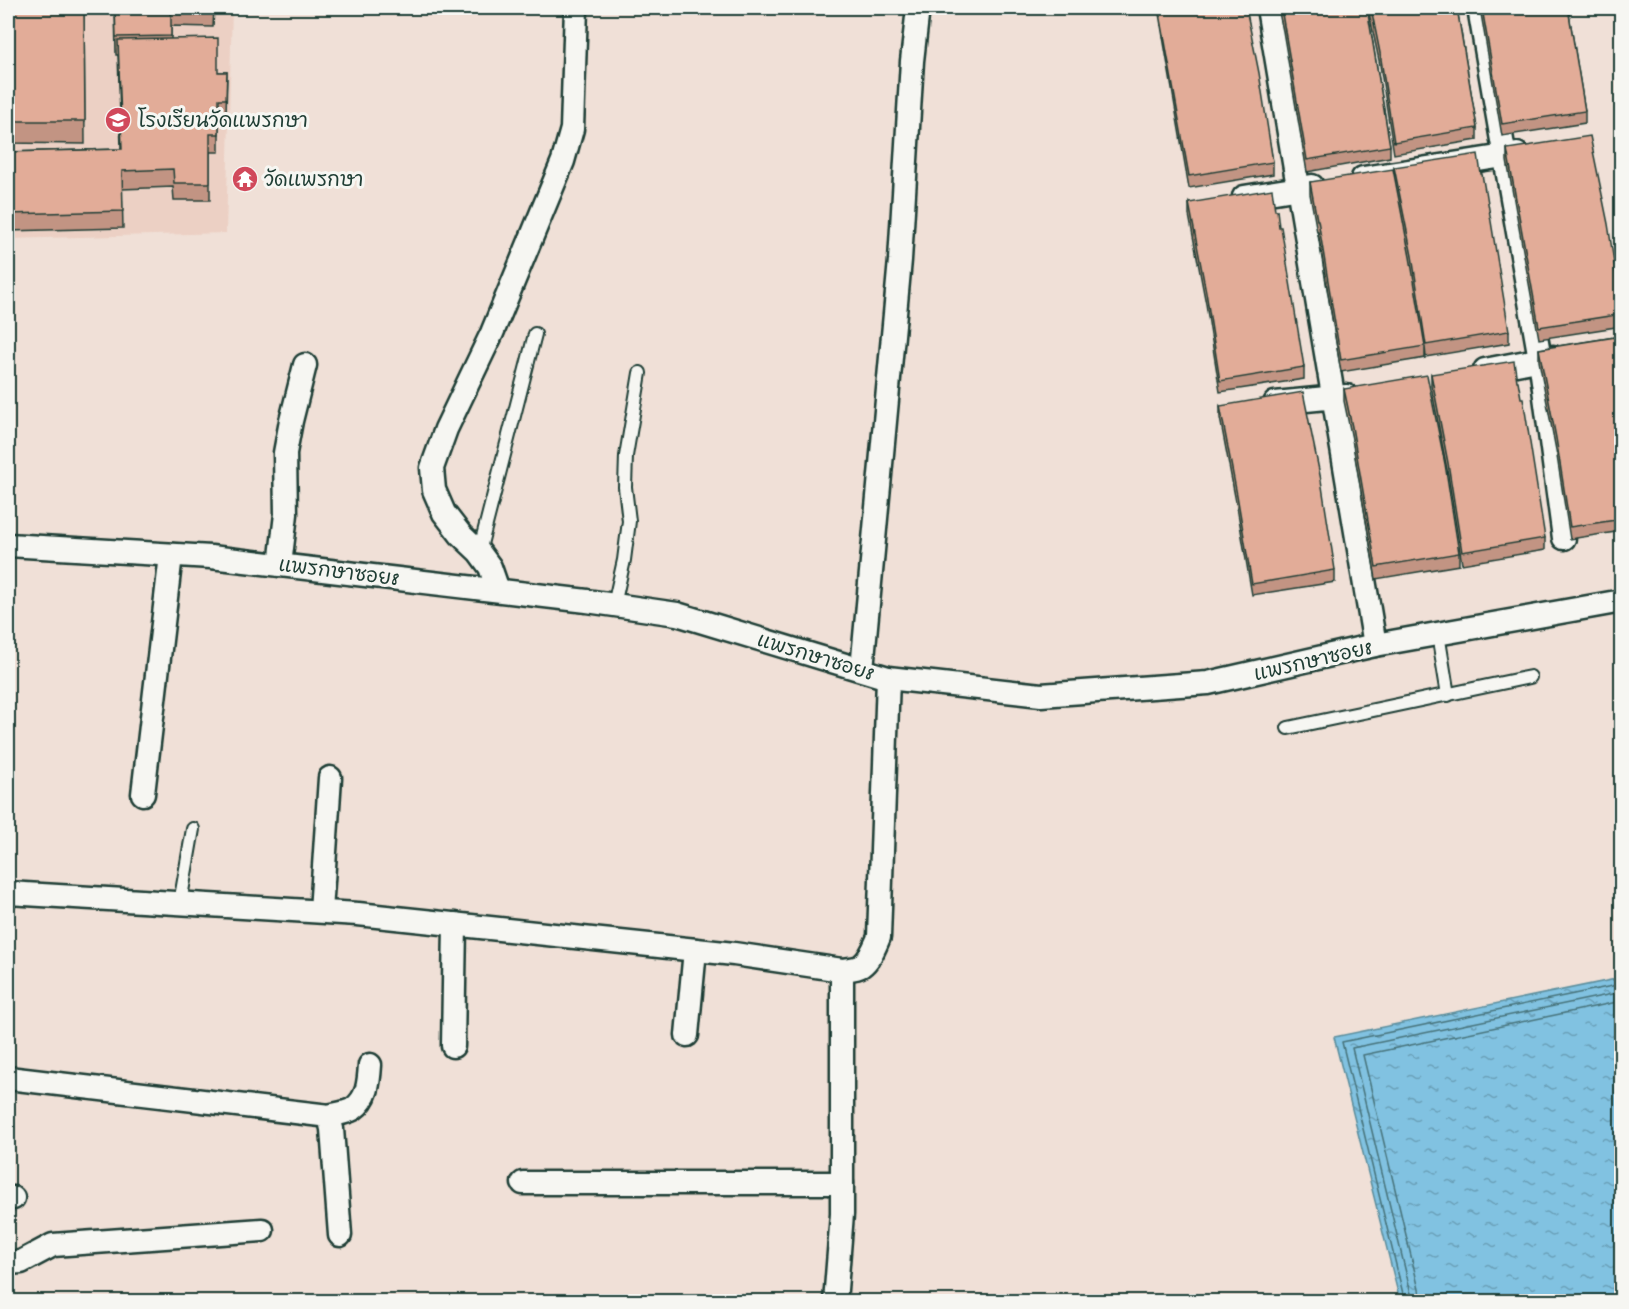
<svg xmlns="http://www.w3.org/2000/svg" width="1629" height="1309" font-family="Dekko,'Playpen Sans Thai',sans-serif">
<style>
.built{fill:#ecd0c4}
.water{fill:url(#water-ripples);stroke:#5a8d9c;stroke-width:1.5}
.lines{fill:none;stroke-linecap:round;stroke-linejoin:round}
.shore{stroke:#467279;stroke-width:1.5}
.lane-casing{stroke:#1f3d34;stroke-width:16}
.street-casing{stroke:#1f3d34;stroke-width:27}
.lane{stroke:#f6f6f2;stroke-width:12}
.street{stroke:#f6f6f2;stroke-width:22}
.wall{fill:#c29483;stroke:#1f3d34;stroke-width:1.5}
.building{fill:#e2ac98;stroke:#1f3d34;stroke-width:1.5}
.labels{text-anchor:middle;stroke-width:6;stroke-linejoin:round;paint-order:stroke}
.poi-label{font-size:20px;fill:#1f3d34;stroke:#f6f6f2;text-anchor:start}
.street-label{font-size:20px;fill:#1f3d34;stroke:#f6f6f2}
</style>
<defs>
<pattern id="water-ripples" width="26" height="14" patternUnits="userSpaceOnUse" patternTransform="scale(1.5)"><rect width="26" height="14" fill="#81c2e1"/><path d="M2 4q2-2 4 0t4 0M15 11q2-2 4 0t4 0" fill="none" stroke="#699fb7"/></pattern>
</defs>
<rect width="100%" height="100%" fill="#f0e0d7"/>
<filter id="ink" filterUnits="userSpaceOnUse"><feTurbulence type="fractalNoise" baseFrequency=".0167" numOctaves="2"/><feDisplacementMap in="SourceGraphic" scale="12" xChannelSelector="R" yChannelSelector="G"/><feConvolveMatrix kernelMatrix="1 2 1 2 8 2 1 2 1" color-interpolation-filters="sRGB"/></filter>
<g filter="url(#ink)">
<!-- built -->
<path class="built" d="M8 8H232L226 233 8 239Z"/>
<!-- water -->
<path class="water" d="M1621 978V1301H1400L1334 1037Z"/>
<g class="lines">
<!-- shore -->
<g class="shore">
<path d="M1405 1302 1342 1042 1622 984"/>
<path d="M1413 1302 1352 1048 1622 992"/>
<path d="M1422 1302 1363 1055 1622 1001"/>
</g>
<!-- lane casing -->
<g class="lane-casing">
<g id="lane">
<path d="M479 552 535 334"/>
<path d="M614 605 624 560 629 521 625 487 626 456 640 373"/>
<path d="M1438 634 1448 695"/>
<path d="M1288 728 1530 677"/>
<path d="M180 903 193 829"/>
</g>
</g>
<!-- street casing -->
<g class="street-casing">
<g id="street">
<path d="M1268 8 1375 645"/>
<path d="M1479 8 1540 359 1564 538"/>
<path d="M1363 178 1517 154"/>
<path d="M1244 197 1312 186"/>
<path d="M1485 370 1553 357"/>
<path d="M1275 403 1347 396"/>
<path d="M8 545 211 557 587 601 677 614 888 678 1041 695 1208 683 1375 645 1622 601"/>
<path d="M280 565 286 514 285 453 291 421 305 365"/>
<path d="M498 590 490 567 479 552 461 535 444 513 434 490 432 468 446 429 492 333 563 161 572 129 576 8"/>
<path d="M862 669 900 260 912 61 918 8"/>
<path d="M143 794 171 555"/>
<path d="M8 893 358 914 734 954 842 970C848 969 856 969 861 966 870 960 875 946 879 937L888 678"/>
<path d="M321 911 330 778"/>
<path d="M687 1035 695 950"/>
<path d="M453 1046 455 924"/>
<path d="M8 1078 329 1116 332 1129 340 1235"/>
<path d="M329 1116C336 1114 346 1113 353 1109 368 1099 369 1081 370 1065"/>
<path d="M523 1183H842"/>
<path d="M8 1198H13"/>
<path d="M8 1263 21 1262 53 1245 262 1230"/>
<path d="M835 1302 842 1214V970"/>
</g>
</g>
<!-- lane -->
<use href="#lane" class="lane"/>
<!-- street -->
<use href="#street" class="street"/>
</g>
<!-- wall -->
<g class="wall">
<path d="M8 8H84L85 144 8 143Z"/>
<path d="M115 8H214L213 27 171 26V39L218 72H227L226 116H219V152H210V200H174L173 187 122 189 123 228 8 231V152L121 149 118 55H116Z"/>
<path d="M1158 8H1246L1273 162V174L1189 188Z"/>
<path d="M1278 8H1367L1390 146V157L1307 172 1283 31Z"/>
<path d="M1368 8H1457L1477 128V140L1394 154 1380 65Z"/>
<path d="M1480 8H1568L1585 111V123L1502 136Z"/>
<path d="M1507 149 1622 310V326L1539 339 1507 161Z"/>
<path d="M1394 167 1509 331V343L1426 357 1425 347V358L1341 372 1318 232H1317L1310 194V182L1394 177Z"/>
<path d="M1189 203 1304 367V379L1220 392 1206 304 1189 215Z"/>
<path d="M1622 336V531L1570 539 1556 450 1539 361V349Z"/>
<path d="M1431 374 1545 538V550L1462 564 1448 475 1431 386Z"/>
<path d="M1344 389 1459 553V565L1376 579 1352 439 1344 401Z"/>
<path d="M1220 406 1335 570V582L1252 595 1237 507 1220 418Z"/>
</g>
<!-- building -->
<g class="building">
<path d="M8 8H84L85 121H8Z"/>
<path d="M115 8H213V9L171 8V36L116 37Z"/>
<path d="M1159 8H1246L1259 73 1273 162 1189 176Z"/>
<path d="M1281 8H1367L1390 146 1307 160Z"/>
<path d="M1371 8H1457L1477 128 1394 142 1380 53Z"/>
<path d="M1482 8H1568L1585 111 1502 124Z"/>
<path d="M218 38V72H227L226 99H219V134H210V183H174L173 169 122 171 123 211 8 214V152L122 149 118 40Z"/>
<path d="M1590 136 1608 224 1622 314 1539 327 1507 149Z"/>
<path d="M1478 154 1481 174H1482L1485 191H1486L1509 331 1426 345 1412 256 1394 167Z"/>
<path d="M1393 169 1410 257 1425 346 1341 360 1318 220H1317L1310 182Z"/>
<path d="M1272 189 1275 210H1277L1279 227H1281L1304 367 1220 381 1206 292 1189 203Z"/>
<path d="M1622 336V519L1570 527 1556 438 1539 349Z"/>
<path d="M1514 361 1517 381H1518L1521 398H1523L1545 538 1462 552 1448 463 1431 374Z"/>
<path d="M1427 375 1445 464 1459 553 1376 567 1352 427 1344 389Z"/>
<path d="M1303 392 1321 480 1335 570 1252 584 1237 495 1220 406Z"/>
</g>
</g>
<!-- icons -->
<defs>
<g id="school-disc" transform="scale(1.35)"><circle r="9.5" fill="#d1495b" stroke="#f6f6f2"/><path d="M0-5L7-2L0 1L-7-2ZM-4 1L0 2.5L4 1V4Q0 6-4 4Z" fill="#fff"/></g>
<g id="temple-disc" transform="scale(1.35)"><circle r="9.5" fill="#d1495b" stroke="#f6f6f2"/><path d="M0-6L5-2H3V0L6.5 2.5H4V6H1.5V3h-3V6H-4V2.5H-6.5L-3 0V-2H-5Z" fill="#fff"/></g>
</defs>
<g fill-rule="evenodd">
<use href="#school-disc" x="118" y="120"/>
<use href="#temple-disc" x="245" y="179"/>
</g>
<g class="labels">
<!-- poi labels -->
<g class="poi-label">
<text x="138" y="127">โรงเรียนวัดแพรกษา</text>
<text x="264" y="186">วัดแพรกษา</text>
</g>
<!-- street labels -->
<g class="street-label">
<text transform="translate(339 571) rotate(7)" y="7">แพรกษาซอย8</text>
<text transform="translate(816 656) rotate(17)" y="7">แพรกษาซอย8</text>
<text transform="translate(1313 660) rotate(-13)" y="7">แพรกษาซอย8</text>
</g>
</g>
<!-- margin -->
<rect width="1629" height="1309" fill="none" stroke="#f6f6f2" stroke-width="30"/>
<rect x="15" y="15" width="1599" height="1279" fill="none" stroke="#1f3d34" stroke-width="2" filter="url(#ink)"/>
</svg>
